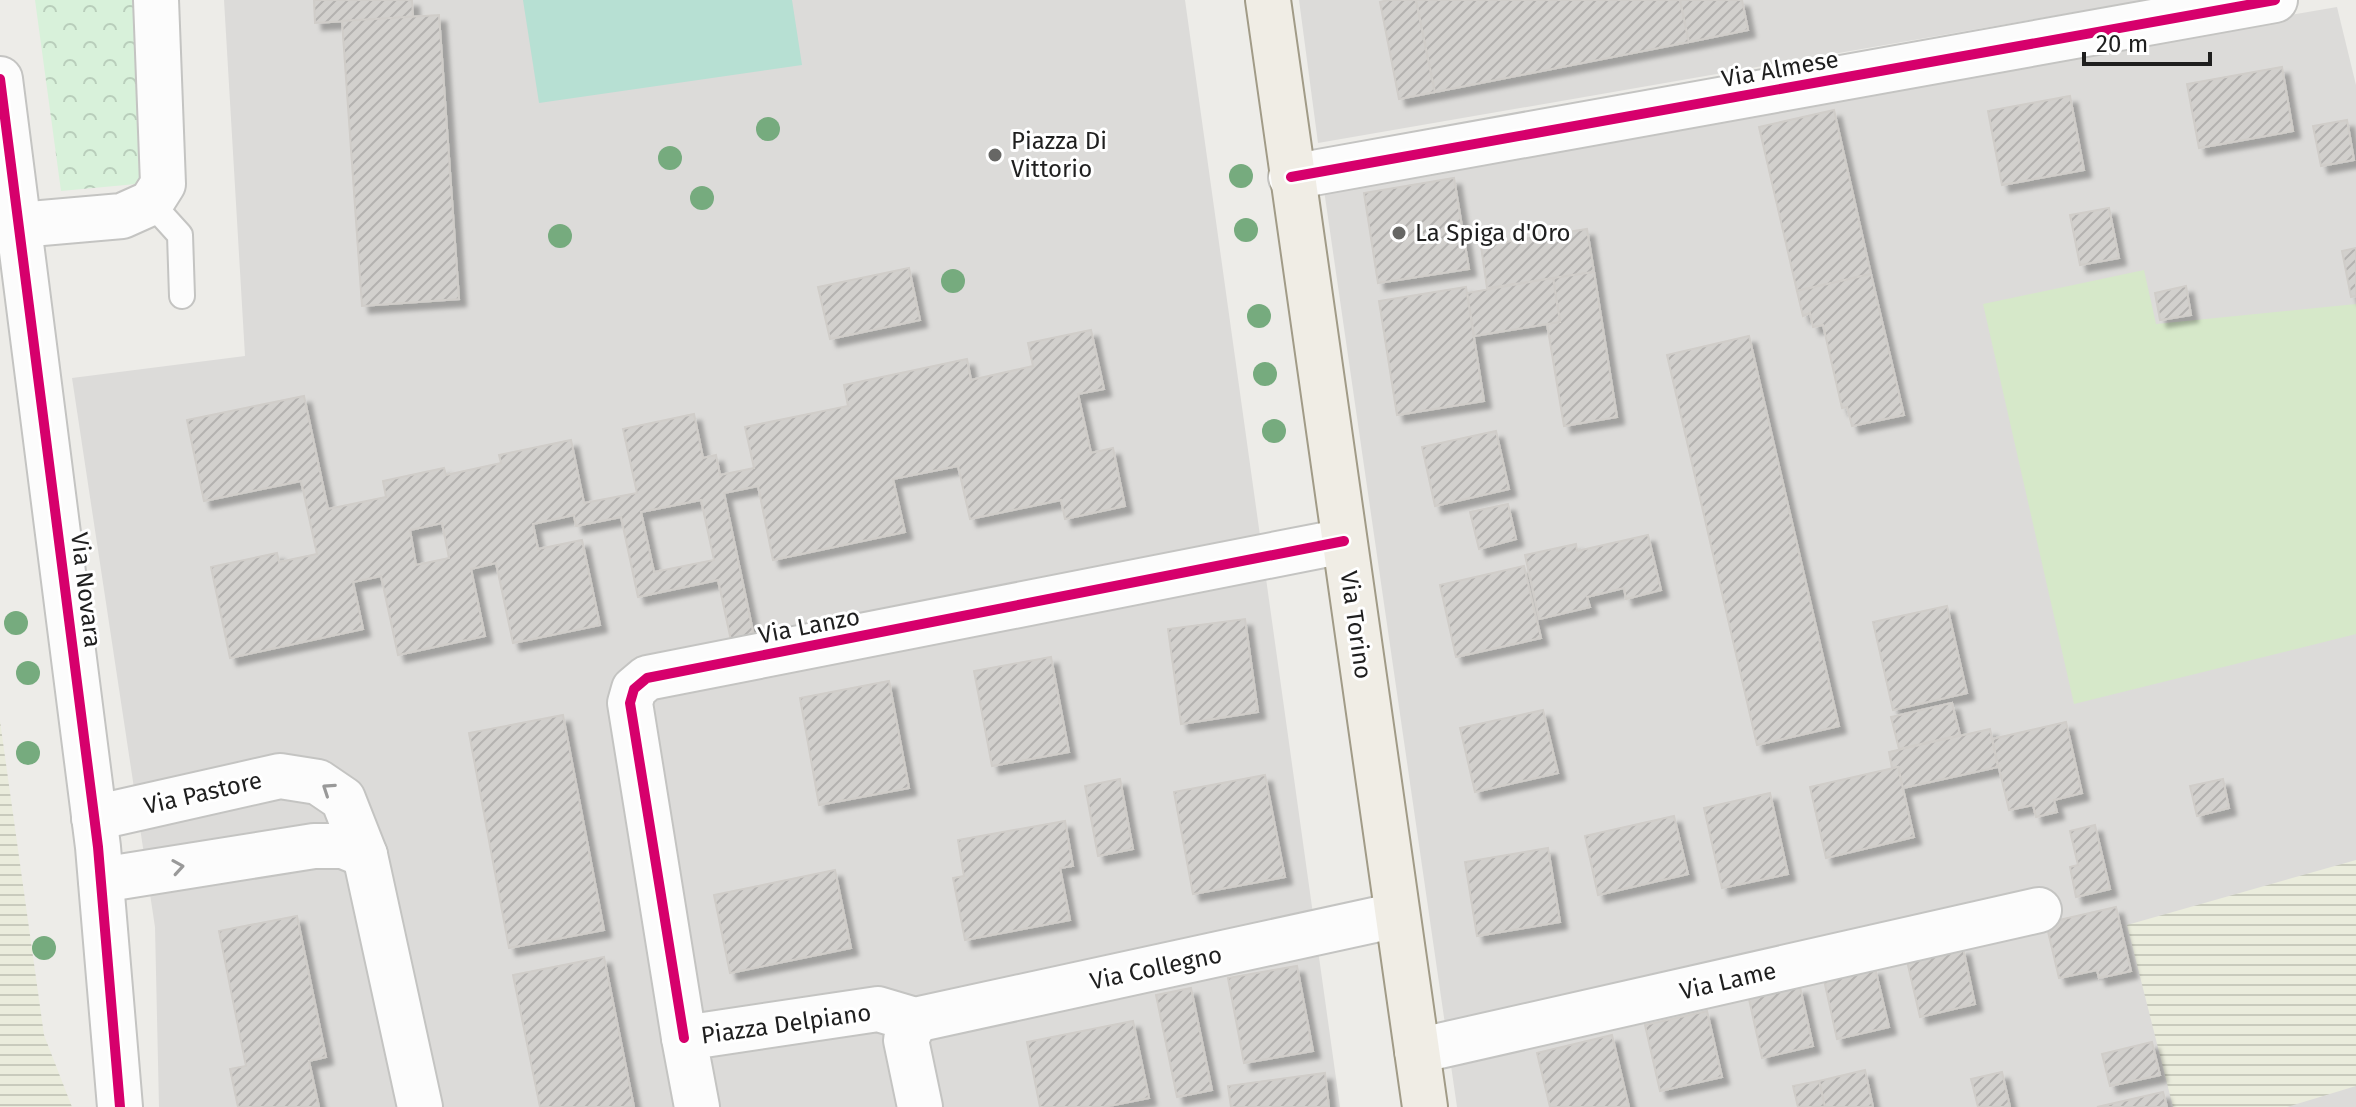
<svg xmlns="http://www.w3.org/2000/svg" width="2356" height="1107" font-family="'Fira Sans',sans-serif">
<style>
.residential{fill:#dcdbd9}
.farmland{fill:url(#farmland-rules)}
.grass{fill:#d6e8c9}
.park{fill:url(#park-crowns)}
.pitch{fill:#b7e0d3}
.building{fill:url(#building-hatch);stroke:#d0cdc9;stroke-width:2;fill-rule:evenodd;filter:url(#shadow)}
.lines{fill:none;stroke-linecap:round;stroke-linejoin:round}
.service-casing{stroke:#c4c4c2;stroke-width:28}
.minor-casing{stroke:#c4c4c2;stroke-width:48}
.primary-casing{stroke:#a19b87;stroke-width:48}
.service{stroke:#fcfcfc;stroke-width:24}
.minor{stroke:#fcfcfc;stroke-width:44}
.primary{stroke:#f0ede5;stroke-width:44}
.cycleway-casing{stroke:#fff;stroke-width:15}
.cycleway{stroke:#d6006c;stroke-width:10}
.tree{fill:#76ab7e}
.oneway{stroke:#999}
.poi-dot{fill:#676765;stroke:#fff;stroke-width:3}
.labels{text-anchor:middle;stroke-width:6;stroke-linejoin:round;paint-order:stroke}
.street-label{font-size:24px;fill:#1f1f1f;stroke:#fff}
.poi-label{font-size:24px;fill:#1f1f1f;stroke:#fff;text-anchor:start}
</style>
<defs>
<pattern id="farmland-rules" width="6" height="5" patternUnits="userSpaceOnUse" patternTransform="scale(2)"><rect width="6" height="5" fill="#eaecdc"/><path d="M0 2.5h6" fill="none" stroke="#c8cabc"/></pattern>
<pattern id="park-crowns" width="20" height="18" patternUnits="userSpaceOnUse" patternTransform="scale(2)"><rect width="20" height="18" fill="#d8f1da"/><path d="M2 6a3 3 0 1 1 6 0M12 15a3 3 0 1 1 6 0" fill="none" stroke="#b9cebb"/></pattern>
<pattern id="building-hatch" width="6" height="6" patternUnits="userSpaceOnUse" patternTransform="scale(2)"><rect width="6" height="6" fill="#d2d0cd"/><path d="M-1 1l2-2M0 6l6-6M5 7l2-2" fill="none" stroke="#b4b2b0"/></pattern>
<filter id="shadow"><feDropShadow dx="7" dy="7" stdDeviation="2" flood-color="#0004"/></filter>
</defs>
<rect width="100%" height="100%" fill="#edece8"/>
<!-- residential -->
<g class="residential">
<path d="M224 0H1185L1340 1107H159L155 927 72 378 245 356Z"/>
<path d="M1299 0H2145L1318 143Z"/>
<path d="M2337 7 2356 85V1107H1457L1323 183Z"/>
</g>
<!-- farmland -->
<g class="farmland">
<path d="M0 721 44 1035 72 1107H0Z"/>
<path d="M2356 860V1086L2287 1107H2173L2127 925Z"/>
</g>
<!-- grass -->
<path class="grass" d="M2144 270 2156 324 2356 304V634L2074 704 1983 304Z"/>
<!-- park -->
<path class="park" d="M35 0H135L147 183 61 191Z"/>
<!-- pitch -->
<path class="pitch" d="M523 0H792L802 65 539 103Z"/>
<!-- building -->
<g class="building">
<path d="M314 0H412L413 17 315 23Z"/>
<path d="M1388 0H1416L1435 92 1399 99 1380 2Z"/>
<path d="M1416 0H1680L1689 42 1435 92Z"/>
<path d="M1680 0H1742L1748 30 1689 42Z"/>
<path d="M439 15 459 299 362 306 342 21Z"/>
<path d="M2282 67 2293 131 2199 148 2187 84Z"/>
<path d="M2070 96 2084 170 2002 185 1988 111Z"/>
<path d="M1834 110 1871 274 1797 291 1759 127Z"/>
<path d="M2347 120 2354 160 2321 166 2313 126Z"/>
<path d="M1454 178 1469 269 1378 283 1364 193Z"/>
<path d="M2109 208 2119 258 2080 265 2070 215Z"/>
<path d="M1587 229 1594 272 1487 288 1481 246Z"/>
<path d="M2356 248V296L2351 297 2342 251Z"/>
<path d="M909 268 920 320 830 339 818 287Z"/>
<path d="M1594 272 1617 417 1564 426 1547 324 1560 322 1553 278Z"/>
<path d="M1871 274 1904 415 1852 426 1847 407 1842 408 1823 325 1813 327 1810 313 1803 316 1797 291Z"/>
<path d="M1553 278 1560 322 1474 336 1467 293Z"/>
<path d="M2186 286 2191 315 2160 320 2155 293Z"/>
<path d="M1466 287 1484 401 1397 415 1379 301Z"/>
<path d="M1091 330 1104 389 1078 394 1091 453 1113 448 1125 506 1065 519 1061 500 970 519 958 466 893 479 905 532 773 560 758 486 724 493 755 641 732 645 718 580 638 597 621 517 576 526 574 515 533 524 538 549 582 540 600 625 513 643 496 563 471 569 485 636 398 655 381 576 353 582 363 629 230 658 211 567 277 553 279 562 317 554 301 481 204 501 187 420 304 396 328 509 386 497 383 481 444 468 446 475 501 463 499 455 571 440 584 503 637 493 623 429 694 414 703 458 716 455 720 475 754 468 745 427 848 406 844 385 967 359 971 380 1033 366 1028 343ZM701 500 714 560 654 572 641 512ZM442 523 449 558 416 565 410 530Z"/>
<path d="M1749 336 1839 726 1757 745 1667 355Z"/>
<path d="M1496 431 1509 489 1435 506 1422 447Z"/>
<path d="M1508 504 1516 539 1479 549 1470 512Z"/>
<path d="M1648 535 1661 590 1626 599 1624 588 1587 597 1590 607 1539 619 1525 555 1576 544 1577 551Z"/>
<path d="M1524 566 1541 638 1456 657 1440 585Z"/>
<path d="M1947 606 1967 693 1893 710 1873 622Z"/>
<path d="M1245 619 1258 712 1181 724 1168 629Z"/>
<path d="M1051 657 1069 752 992 766 974 671Z"/>
<path d="M889 681 909 788 819 805 800 698Z"/>
<path d="M1952 703 1960 735 1899 749 1891 717Z"/>
<path d="M1543 710 1558 773 1475 792 1460 728Z"/>
<path d="M563 715 604 930 509 948 469 733Z"/>
<path d="M2066 722 2082 793 2054 800 2057 812 2036 817 2033 805 2009 810 1992 739Z"/>
<path d="M1990 729 1998 767 1903 788 1898 767 1892 768 1889 752Z"/>
<path d="M1898 767 1914 837 1826 858 1810 787Z"/>
<path d="M1265 775 1285 877 1193 894 1174 792Z"/>
<path d="M1120 779 1133 849 1098 856 1085 786Z"/>
<path d="M2223 779 2229 808 2197 816 2190 786Z"/>
<path d="M1770 793 1788 874 1722 888 1704 808Z"/>
<path d="M1674 816 1688 874 1598 895 1585 836Z"/>
<path d="M1065 821 1073 866 1060 868 1070 920 965 940 953 878 964 876 958 840Z"/>
<path d="M2095 825 2110 889 2076 897 2070 867 2078 865 2070 831Z"/>
<path d="M1548 848 1560 922 1477 936 1465 862Z"/>
<path d="M835 870 851 948 730 973 714 895Z"/>
<path d="M2116 907 2131 971 2099 978 2097 970 2059 978 2046 923Z"/>
<path d="M297 916 326 1057 309 1061 319 1107H238L230 1069 246 1066 219 931Z"/>
<path d="M1963 948 1975 1004 1920 1017 1907 961Z"/>
<path d="M604 957 634 1107H540L513 975Z"/>
<path d="M1297 966 1313 1051 1244 1063 1228 978Z"/>
<path d="M1875 968 1889 1027 1837 1039 1824 980Z"/>
<path d="M1800 987 1813 1046 1762 1058 1749 999Z"/>
<path d="M1191 988 1212 1090 1177 1097 1156 995Z"/>
<path d="M1707 1011 1722 1077 1660 1091 1645 1025Z"/>
<path d="M1133 1021 1149 1098 1104 1107H1040L1027 1042Z"/>
<path d="M1612 1035 1629 1107H1550L1537 1053Z"/>
<path d="M2152 1042 2160 1075 2110 1086 2102 1054Z"/>
<path d="M1865 1070 1873 1107H1825L1819 1081Z"/>
<path d="M2002 1072 2010 1107H1978L1971 1079Z"/>
<path d="M1325 1073 1329 1107H1231L1228 1086Z"/>
<path d="M1819 1081 1825 1107H1798L1793 1086Z"/>
<path d="M2163 1092 2167 1107H2097Z"/>
</g>
<g class="lines">
<!-- service casing -->
<g class="service-casing">
<path id="service" d="M151 203 180 235 182 296"/>
</g>
<!-- minor casing -->
<g class="minor-casing">
<g id="minor">
<path d="M0 79 98 847 120 1107"/>
<path d="M1291 177 2275 0"/>
<path d="M19 225 122 216 151 203 163 184 156 0"/>
<path d="M94 818 280 776 318 782 343 799 365 855 420 1107"/>
<path d="M101 880 314 846H343L365 855"/>
<path d="M915 1020 906 1040 920 1107"/>
<path d="M684 1038 630 703 634 689 647 678 1344 541"/>
<path d="M1417 1051 2039 910"/>
<path d="M697 1107 684 1038 878 1009 915 1020 1397 915"/>
</g>
</g>
<!-- primary casing -->
<g class="primary-casing">
<path id="primary" d="M1268 0 1425 1107"/>
</g>
<!-- service -->
<use href="#service" class="service"/>
<!-- minor -->
<use href="#minor" class="minor"/>
<!-- primary -->
<use href="#primary" class="primary"/>
<!-- cycleway casing -->
<g class="cycleway-casing">
<g id="cycleway">
<path d="M0 79 98 847 120 1107"/>
<path d="M1291 177 2275 0"/>
<path d="M684 1038 630 703 634 689 647 678 1344 541"/>
</g>
</g>
<!-- cycleway -->
<use href="#cycleway" class="cycleway"/>
</g>
<!-- trees -->
<g class="tree">
<circle cx="768" cy="129" r="12"/>
<circle cx="670" cy="158" r="12"/>
<circle cx="1241" cy="176" r="12"/>
<circle cx="702" cy="198" r="12"/>
<circle cx="1246" cy="230" r="12"/>
<circle cx="560" cy="236" r="12"/>
<circle cx="953" cy="281" r="12"/>
<circle cx="1259" cy="316" r="12"/>
<circle cx="1265" cy="374" r="12"/>
<circle cx="1274" cy="431" r="12"/>
<circle cx="16" cy="623" r="12"/>
<circle cx="28" cy="673" r="12"/>
<circle cx="28" cy="753" r="12"/>
<circle cx="44" cy="948" r="12"/>
</g>
<!-- one-way arrows -->
<defs><path id="oneway-chevron" d="M-2-3.5L2.5 0L-2 3.5" fill="none" stroke-width="1.6" stroke-linecap="round" stroke-linejoin="round" transform="scale(2)"/></defs>
<g class="oneway">
<use href="#oneway-chevron" transform="translate(328 789) rotate(-146)"/>
<use href="#oneway-chevron" transform="translate(178 867) rotate(-9)"/>
</g>
<!-- markers -->
<g class="poi-dot">
<circle cx="995" cy="155" r="8"/>
<circle cx="1399" cy="233" r="8"/>
</g>
<g class="labels">
<!-- street labels -->
<g class="street-label">
<text transform="translate(1780 69) rotate(-10)" y="8">Via Almese</text>
<text transform="translate(86 590) rotate(83)" y="8">Via Novara</text>
<text transform="translate(1356 625) rotate(82)" y="8">Via Torino</text>
<text transform="translate(809 626) rotate(-11)" y="8">Via Lanzo</text>
<text transform="translate(203 793) rotate(-13)" y="8">Via Pastore</text>
<text transform="translate(1156 968) rotate(-12)" y="8">Via Collegno</text>
<text transform="translate(1728 981) rotate(-13)" y="8">Via Lame</text>
<text transform="translate(786 1024) rotate(-8)" y="8">Piazza Delpiano</text>
</g>
<!-- poi labels -->
<g class="poi-label">
<text x="1011" y="149">Piazza Di<tspan x="1011" dy="28">Vittorio</tspan></text>
<text x="1415" y="241">La Spiga d'Oro</text>
</g>
</g>
<!-- scale -->
<path d="M2084 52v12h126v-12" fill="none" stroke="#1f1f1f" stroke-width="4"/>
<text x="2096" y="52" font-size="24" fill="#1f1f1f" stroke="#ffffff" stroke-width="6" paint-order="stroke">20 m</text>
</svg>
